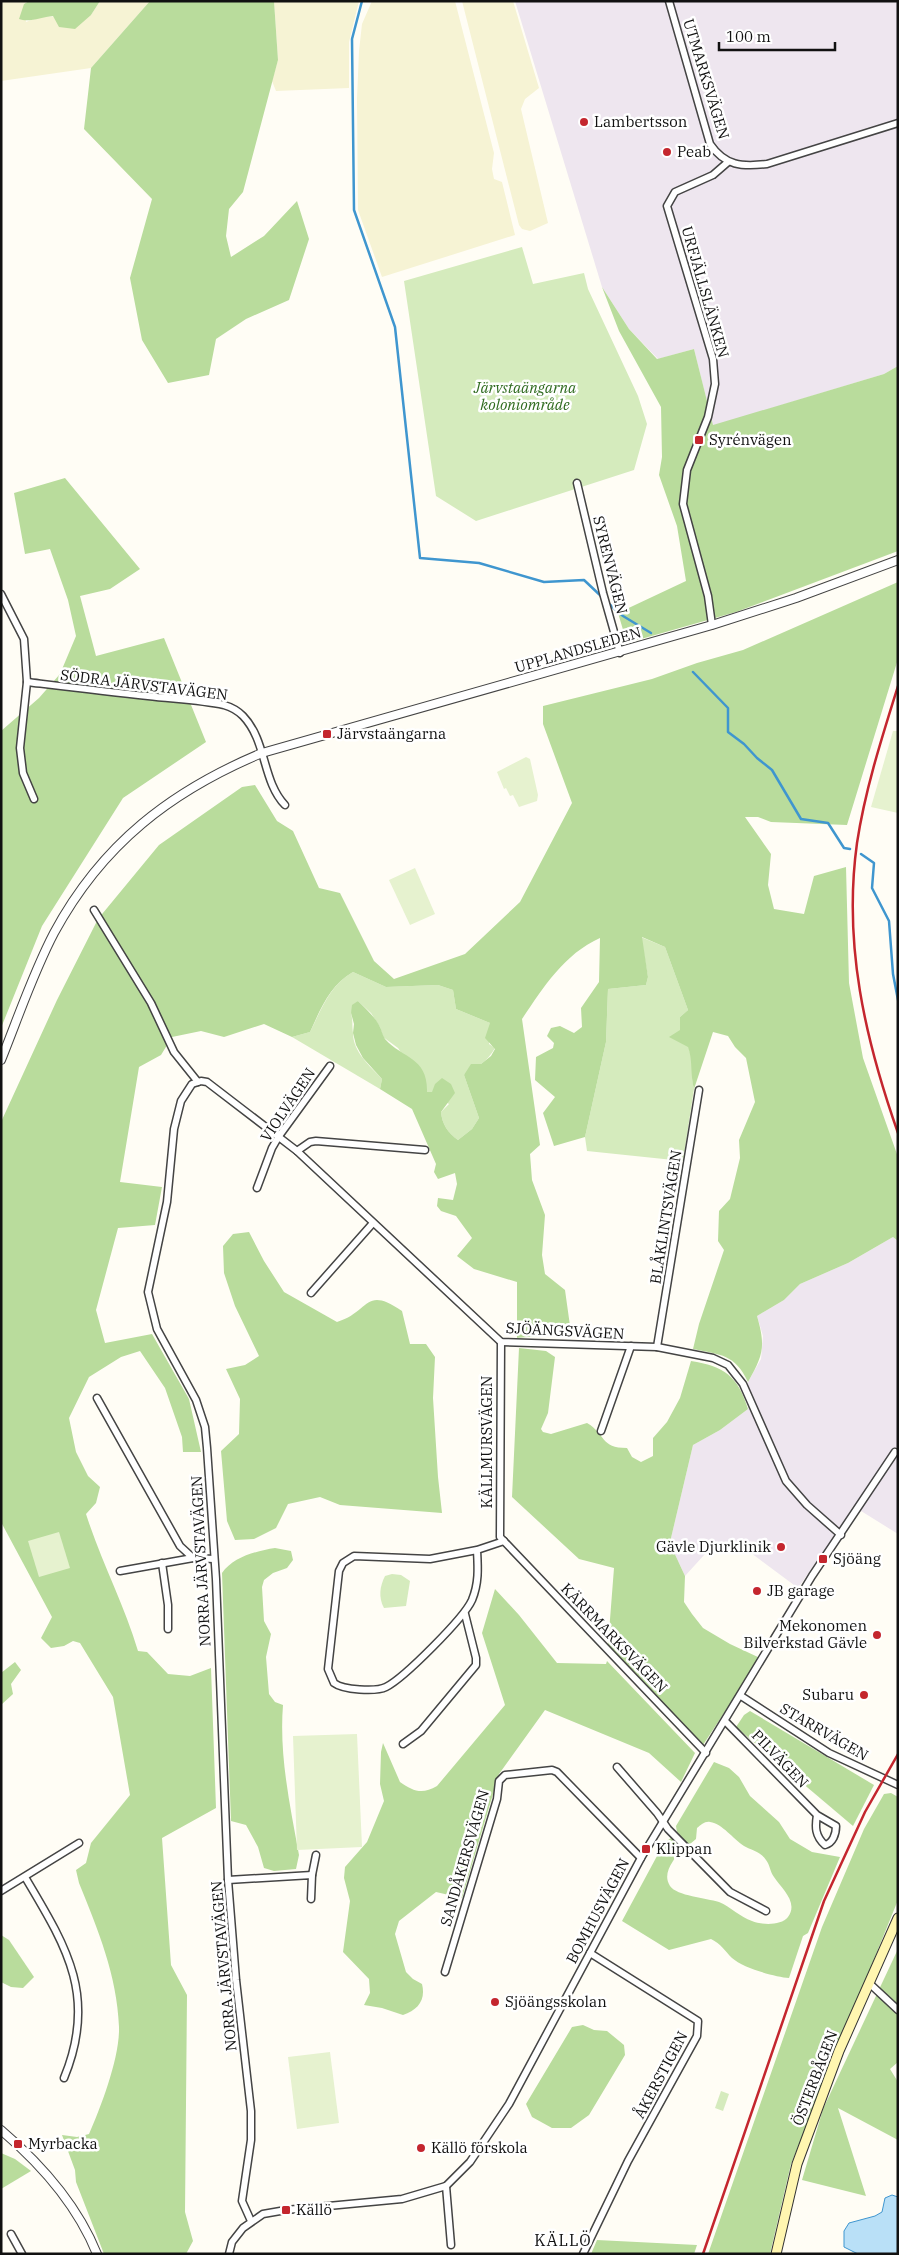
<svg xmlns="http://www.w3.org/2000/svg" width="899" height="2255" font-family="'IBM Plex Serif',serif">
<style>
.industrial{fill:#eee6ef}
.farmland{fill:#f6f3d4}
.green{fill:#d5ebbd}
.forest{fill:#b9dc9c}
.pitch{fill:#e6f2cf}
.water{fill:#b9e0f7;stroke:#3f96cf}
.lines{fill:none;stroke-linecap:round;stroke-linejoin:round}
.stream{stroke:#3f96cf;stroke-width:2.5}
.minor-casing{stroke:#444;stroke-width:9}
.tertiary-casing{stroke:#444;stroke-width:10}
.secondary-casing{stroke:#333;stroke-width:11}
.minor{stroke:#fff;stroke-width:6}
.tertiary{stroke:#fff;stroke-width:8}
.secondary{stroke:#fff6b0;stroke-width:9}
.rail{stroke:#c4262e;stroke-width:2.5}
.poi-dot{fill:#c4262e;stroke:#fff;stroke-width:2}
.labels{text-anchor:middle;stroke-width:5;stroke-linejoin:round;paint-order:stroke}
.street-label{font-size:15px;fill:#111;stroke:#fff}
.poi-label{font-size:15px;fill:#111;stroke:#fff;text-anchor:start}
.park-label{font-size:15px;font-style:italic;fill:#2f6b1f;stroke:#fff}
.neighbourhood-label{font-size:16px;letter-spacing:1px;fill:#111;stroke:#fff}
</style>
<rect width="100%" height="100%" fill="#fffdf5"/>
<!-- industrial -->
<g class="industrial">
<path d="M515 1H898V366L884 374 713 426 694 349 658 359 629 329 602 287Z"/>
<path d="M893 1237 898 1241V1534L853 1506 842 1525 798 1588 739 1544 705 1554 685 1576 672 1548 671 1538 693 1445 720 1430 748 1409V1382L761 1359 763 1336 757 1316 784 1300 800 1284 848 1263Z"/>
</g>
<!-- farmland -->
<g class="farmland">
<path d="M1 1H29L24 4 26 22 39 17 91 15 100 1H150L91 68 1 81Z"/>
<path d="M274 1H359L349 42V88L276 91 272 81 278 60Z"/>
<path d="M372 1H455L494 153 492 169 494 179 502 182 515 235 382 277 358 210 357 99 359 51 362 24Z"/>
<path d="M462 1H513L539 88 525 99 521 109 548 223 530 231 522 229 519 225Z"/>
</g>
<!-- green -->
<g class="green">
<path d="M522 247 533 284 584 273 588 289 638 396 647 424 634 470 476 521 436 496 404 281Z"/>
<path d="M641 937 665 947 688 1010 680 1017C680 1035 688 1040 691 1056 693 1067 691 1078 694 1089L683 1161 587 1151 585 1137 606 1042 608 989 646 985 648 977Z"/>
<path d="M353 972 386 987 438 985 453 990 456 1009 490 1023 489 1044 495 1048C488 1061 476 1068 464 1075L479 1118 472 1129 458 1140C448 1133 442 1124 441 1112L449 1104 432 1092H427L398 1048 383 1037 380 1027 371 1013 358 1001 351 1013C353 1021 352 1025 353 1033 353 1052 370 1066 382 1079L380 1089 292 1037 310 1032C322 1008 330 985 353 972Z"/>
<path d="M392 1574 401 1575 410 1581 406 1606 384 1608C378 1597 380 1586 385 1576Z"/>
<path d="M721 2091 729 2094 723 2111 715 2108Z"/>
</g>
<!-- forest -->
<g class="forest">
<path d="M29 1H100L91 15 75 29 59 27 53 16C41 17 29 23 19 19L24 4Z"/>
<path d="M150 1H274L278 60 243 192 229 209 226 236 231 257 264 236 297 201 309 239 289 300 246 319 216 339 209 375 168 383 142 340 130 278 152 199 84 129 91 68Z"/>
<path d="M602 287 629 329 657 359 694 349 713 425 884 374 898 366V551L736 612 627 643 618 613 686 581 677 526 659 475 662 457 661 407 619 331Z"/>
<path d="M65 478 140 569 110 589 80 596 96 656 164 638 206 742 123 798 42 926 1 1028V731L39 698 60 674 76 636 68 600 50 549 25 554 14 493Z"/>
<path d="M898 582V659L847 825 771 822 758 817H745L771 854 768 885 774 909 804 914 814 876 846 867 849 983 863 1058 898 1157V1241L893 1237 848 1263 800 1284 784 1300 757 1316C766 1347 763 1355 748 1382 735 1354 721 1355 693 1349L699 1324 724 1250 718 1241 719 1211 730 1199 740 1158 739 1140 755 1102 746 1058 735 1047 728 1036 713 1032 694 1089C690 1075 693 1060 688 1047L669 1037 680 1030V1017L688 1010 665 947 642 937 648 977 646 985 608 989 606 1042 585 1137 554 1146 543 1113 555 1097 535 1080 536 1057 553 1048 554 1043 547 1036 551 1028 560 1026 574 1033 582 1027 581 1008 599 982 600 938C564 954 543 988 522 1019L540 1145 530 1154 532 1180 545 1215 542 1255 545 1274 565 1290 571 1333 517 1338V1282L474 1269 457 1256 472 1238 456 1216 441 1211 437 1206 438 1198 453 1200 457 1184 455 1173 438 1179 434 1172 436 1164 412 1109 380 1089 382 1079 363 1058 356 1045 353 1033 354 1024 351 1013 352 1005 358 1001C366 1009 374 1016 379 1025 382 1030 382 1035 385 1039 403 1059 428 1057 427 1092H432L435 1084 442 1078 451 1084 455 1093 441 1112C442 1124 448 1133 458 1140L472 1129 479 1118 464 1075 471 1064H481L491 1056 495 1049 485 1038 490 1023 456 1009 453 990 438 985 386 987 353 972C330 985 321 1008 310 1032L292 1037 264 1024 224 1037 201 1031 172 1037 161 1055 139 1067 120 1182 162 1187 155 1225 118 1228 96 1310 105 1343 152 1334 189 1399 201 1452H183L182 1437 165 1388 140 1351 121 1357 89 1377 69 1418 76 1452 88 1476 100 1487 96 1503 86 1514C101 1561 124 1604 138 1651L147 1652 168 1674 190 1676 211 1668 216 1808 162 1838 171 1965 187 1995 185 2212 193 2241 186 2254H104L76 2182 75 2170 62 2135 77 2137 89 2134C101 2107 120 2057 119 2027 117 1975 98 1930 79 1883L76 1870 86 1863 91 1843 130 1795 113 1697 80 1643 73 1641 64 1646 51 1648 41 1638 52 1617 1 1522V1122L57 1000 98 919 159 845 242 787 255 785 277 821 293 831 319 888 340 893 374 961 394 979 465 954 520 902 572 803 543 724V706L652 679 697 663 743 650Z"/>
<path d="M249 1232 264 1261 284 1292 337 1322C370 1312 364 1285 402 1311L410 1344H426L435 1357 433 1398 438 1477 442 1513 340 1505 320 1497 288 1504 276 1528 254 1539 235 1540 227 1521 221 1451 239 1434 240 1399 226 1369 245 1365 259 1356 235 1306 224 1273 223 1246 233 1234Z"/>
<path d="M519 1348 546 1351 555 1357 548 1413 541 1429 543 1432 551 1434 587 1423C606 1434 600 1448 627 1448L632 1457 641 1462 653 1456V1438L667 1422 680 1398 691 1361C724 1366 738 1376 748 1409L720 1430 693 1445 671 1538 672 1548 685 1576 684 1602 692 1614 703 1628 730 1644 760 1658 703 1745 608 1645 614 1568 579 1559 512 1497Z"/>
<path d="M275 1548 291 1551 293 1560 287 1568 273 1573 264 1580 262 1587 264 1621 271 1634 266 1657 269 1694 275 1702 283 1705C279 1756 290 1805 299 1855L296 1869 274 1871 264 1868 258 1847 246 1825 231 1821 222 1573C233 1557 256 1551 275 1548Z"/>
<path d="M495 1589 519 1615 557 1663 606 1664 607 1661 695 1753 681 1782 649 1753 545 1710 499 1774 462 1898 436 1892 399 1921 395 1934 406 1972 413 1979 422 1984C426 2000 418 2010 403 2015L382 2008 364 2005 370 1993 369 1979 343 1952 350 1901 344 1878 345 1867 367 1842 384 1801 380 1784 381 1752 383 1743 400 1782C413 1791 422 1795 437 1786L505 1705 482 1633Z"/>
<path d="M15 1662 21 1670 11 1684 13 1694 1 1705V1673Z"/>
<path d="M750 1711 874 1785 853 1826 736 1727 744 1715Z"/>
<path d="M714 1762 729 1768 739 1777 750 1796 779 1822 790 1839 812 1852 840 1857 808 1933 803 1936 789 1978C775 1977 743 1968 732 1958 725 1951 721 1944 711 1939L669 1950 622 1921 664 1843 671 1838 677 1842 681 1848C676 1859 661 1872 670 1886 677 1896 706 1898 719 1902 731 1907 740 1917 752 1921 761 1925 781 1926 788 1917 799 1902 781 1888 774 1877 770 1872 770 1865 766 1860 761 1852 751 1850 744 1846 733 1839 723 1824 710 1822 705 1821 701 1825 697 1828L696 1839 690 1844C680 1841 677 1835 676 1826Z"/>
<path d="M891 1793 898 1797V1900L791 2164 770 2254H708L822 1927 864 1829 884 1794Z"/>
<path d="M1 1935 9 1940 34 1977 23 1988 11 1987 1 1982Z"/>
<path d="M898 1949V2062L890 2069 898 2082V2140L838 2108 866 2196 802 2180 823 2109Z"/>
<path d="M583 2025 594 2030 607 2031 624 2045 625 2055 589 2115 571 2128H552L532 2117 526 2104 572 2027Z"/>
<path d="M1 2153 15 2159 31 2171 1 2189Z"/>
<path d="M597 2240 697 2245 694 2254H591Z"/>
</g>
<!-- pitch -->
<g class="pitch">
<path d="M893 731H898V813L871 807Z"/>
<path d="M526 757 530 759 538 795 537 801 519 807 513 795 510 796 506 788 504 789 497 772Z"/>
<path d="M415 868 435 914 410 925 389 880Z"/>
<path d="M59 1532 70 1568 39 1577 28 1541Z"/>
<path d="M357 1734 362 1847 297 1850 293 1736Z"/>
<path d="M330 2052 339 2123 297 2129 288 2057Z"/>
</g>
<!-- water -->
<path class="water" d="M892 2195 898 2197V2254H858L844 2247V2231L849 2223 875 2216 882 2212 885 2198Z"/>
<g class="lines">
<!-- stream -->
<g class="stream">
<path d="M362 1 352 39 354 210 395 327 420 558 479 563 544 582 584 580 602 597"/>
<path d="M608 603 623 616 651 633"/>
<path d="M693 672 728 708V732L744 744 757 758 772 770 801 819 828 823 844 848 850 849"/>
<path d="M861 854 874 863 872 888 889 921 893 974 898 1000"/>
</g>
<!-- minor casing -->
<g class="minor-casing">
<g id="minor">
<path d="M669 1 710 144C725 166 742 167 767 164L898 123"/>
<path d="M577 483 603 593 620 653"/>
<path d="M1 594 24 639 27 682 20 748 23 773 34 799"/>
<path d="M712 625 708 596 683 504 687 470 708 417 715 384 713 359 667 206 675 192 713 175 728 162"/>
<path d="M27 682C68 687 108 692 148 696 173 699 199 700 224 705 231 707 238 711 243 716 267 741 262 781 285 805"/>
<path d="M94 910 151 1003 174 1052 198 1082"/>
<path d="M297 1151 310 1142 316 1141 425 1150"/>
<path d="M257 1188 272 1148 279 1136 330 1066"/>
<path d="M311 1293 373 1223"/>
<path d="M501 1342 500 1537 706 1753"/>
<path d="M657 1347 699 1090"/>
<path d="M97 1398 180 1546 193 1558 214 1559"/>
<path d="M601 1431 631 1346"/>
<path d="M477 1550C478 1568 479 1583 472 1600 464 1618 404 1678 386 1687 376 1692 343 1690 334 1683L328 1669 339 1571 343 1563 354 1556 430 1559 477 1550 504 1541"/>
<path d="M162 1563 168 1605V1629"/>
<path d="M120 1571 193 1558"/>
<path d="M741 1696 829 1753 898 1785"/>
<path d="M725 1721 817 1815C815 1827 815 1836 825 1845 833 1843 836 1834 836 1826L817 1815"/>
<path d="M403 1744 421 1731 476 1665V1658L465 1614"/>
<path d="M617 1767 657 1813 668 1829 730 1892 766 1911"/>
<path d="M312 1875 316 1855"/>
<path d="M25 1877C66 1946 98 1996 64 2078"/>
<path d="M228 1880 312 1875 311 1899"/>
<path d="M1 1891 79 1843"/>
<path d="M445 1972 497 1799 499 1781 505 1775 552 1770 557 1772 641 1858"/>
<path d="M869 1983 898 2010"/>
<path d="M446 2186 451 2245"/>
<path d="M251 2221 242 2201 251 2140V2111L236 1980 228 1880 216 1579 207 1448 205 1427 196 1400 157 1329 148 1292 167 1202 174 1129 181 1101 192 1084 201 1081 207 1082 297 1151 501 1342 657 1347 713 1358 728 1365 743 1384 786 1481 807 1505 841 1535"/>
<path d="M11 2234 22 2254"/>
<path d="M229 2254 232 2242 243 2228 263 2214 286 2210 402 2199 446 2186 470 2162 509 2104 641 1858 812 1576 895 1452"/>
<path d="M583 2254 628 2161 697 2036 698 2021 590 1953"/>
</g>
</g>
<!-- tertiary casing -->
<g class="tertiary-casing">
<g id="tertiary">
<path d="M1 1060C18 1018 33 973 54 933 102 844 171 791 262 753L712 625 796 598 898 560"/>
<path d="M1 2130C41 2164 77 2204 97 2254"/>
</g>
</g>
<!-- secondary casing -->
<g class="secondary-casing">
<path id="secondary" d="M776 2254 797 2164 839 2051 898 1918"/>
</g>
<!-- minor -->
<use href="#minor" class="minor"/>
<!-- tertiary -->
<use href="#tertiary" class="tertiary"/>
<!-- secondary -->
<use href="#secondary" class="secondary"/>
<!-- rail -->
<g class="rail">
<path d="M898 686C882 737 865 790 857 843 843 944 865 1039 898 1133"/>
<path d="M703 2254 824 1901 865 1812 898 1754"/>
</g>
</g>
<!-- markers -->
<g class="poi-dot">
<circle cx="584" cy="122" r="5"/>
<circle cx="667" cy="152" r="5"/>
<rect x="694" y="435" width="10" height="10" rx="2.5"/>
<rect x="322" y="729" width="10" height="10" rx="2.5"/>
<circle cx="781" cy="1547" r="5"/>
<rect x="818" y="1554" width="10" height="10" rx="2.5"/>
<circle cx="757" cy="1591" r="5"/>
<circle cx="877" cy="1635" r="5"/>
<circle cx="864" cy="1695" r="5"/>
<rect x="641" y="1844" width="10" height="10" rx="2.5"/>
<circle cx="495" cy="2002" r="5"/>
<rect x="13" y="2139" width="10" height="10" rx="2.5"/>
<circle cx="421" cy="2148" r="5"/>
<rect x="281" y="2205" width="10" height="10" rx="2.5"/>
</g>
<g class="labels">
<!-- street labels -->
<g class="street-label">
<text transform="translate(706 79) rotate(73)" y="5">UTMARKSVÄGEN</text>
<text transform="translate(705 292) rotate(74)" y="5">URFJÄLLSLÄNKEN</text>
<text transform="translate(610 565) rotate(76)" y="5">SYRENVÄGEN</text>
<text transform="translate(578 650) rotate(-16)" y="5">UPPLANDSLEDEN</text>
<text transform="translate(144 685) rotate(7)" y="5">SÖDRA JÄRVSTAVÄGEN</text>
<text transform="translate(288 1105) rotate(-56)" y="5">VIOLVÄGEN</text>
<text transform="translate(666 1217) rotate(-81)" y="5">BLÅKLINTSVÄGEN</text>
<text transform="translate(565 1331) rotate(3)" y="5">SJÖÄNGSVÄGEN</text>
<text transform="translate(487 1442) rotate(-90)" y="5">KÄLLMURSVÄGEN</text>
<text transform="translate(201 1561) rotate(-93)" y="5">NORRA JÄRVSTAVÄGEN</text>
<text transform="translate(614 1638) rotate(46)" y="5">KÄRRMARKSVÄGEN</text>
<text transform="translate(824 1732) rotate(30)" y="5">STARRVÄGEN</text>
<text transform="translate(780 1759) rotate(46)" y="5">PILVÄGEN</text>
<text transform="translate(465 1858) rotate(-74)" y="5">SANDÅKERSVÄGEN</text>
<text transform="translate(598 1911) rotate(-62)" y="5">BOMHUSVÄGEN</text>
<text transform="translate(224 1966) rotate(-95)" y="5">NORRA JÄRVSTAVÄGEN</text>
<text transform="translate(661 2075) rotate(-62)" y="5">ÅKERSTIGEN</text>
<text transform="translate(815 2078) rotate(-69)" y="5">ÖSTERBÅGEN</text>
</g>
<!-- poi labels -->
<g class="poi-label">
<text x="594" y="127">Lambertsson</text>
<text x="677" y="157">Peab</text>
<text x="709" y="445">Syrénvägen</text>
<text x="337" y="739">Järvstaängarna</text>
<text x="771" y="1552" text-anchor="end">Gävle Djurklinik</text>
<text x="833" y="1564">Sjöäng</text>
<text x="767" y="1596">JB garage</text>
<text x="867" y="1631" text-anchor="end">Mekonomen<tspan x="867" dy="17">Bilverkstad Gävle</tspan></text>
<text x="854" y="1700" text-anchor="end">Subaru</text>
<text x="656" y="1854">Klippan</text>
<text x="505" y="2007">Sjöängsskolan</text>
<text x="28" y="2149">Myrbacka</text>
<text x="431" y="2153">Källö förskola</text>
<text x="296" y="2215">Källö</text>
</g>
<!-- park labels -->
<g class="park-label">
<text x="525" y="393">Järvstaängarna<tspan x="525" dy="17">koloniområde</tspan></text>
</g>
<!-- neighbourhood labels -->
<g class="neighbourhood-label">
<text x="563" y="2246">KÄLLÖ</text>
</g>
</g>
<!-- border -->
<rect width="899" height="2255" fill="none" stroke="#111111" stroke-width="5"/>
<!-- scale -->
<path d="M719 42v8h116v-8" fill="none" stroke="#111111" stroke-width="2.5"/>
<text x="726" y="42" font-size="15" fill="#111111" stroke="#ffffff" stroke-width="4" paint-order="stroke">100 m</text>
</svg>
